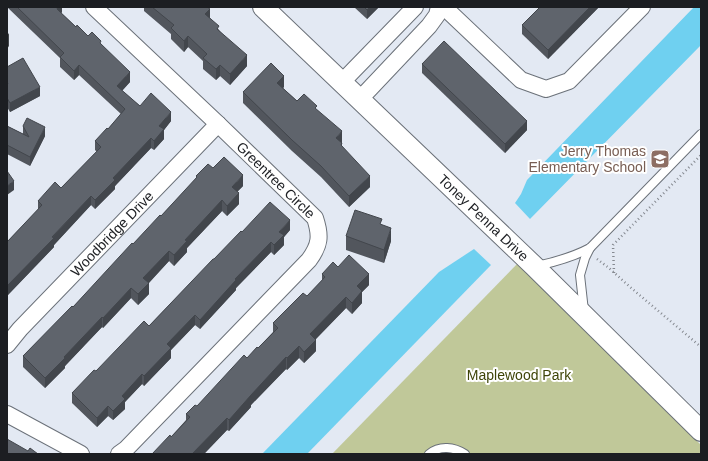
<svg xmlns="http://www.w3.org/2000/svg" width="708" height="461" font-family="Arial,sans-serif">
<style>
.green{fill:#c0c899}
.water{fill:#6fd0f0}
.lines{fill:none;stroke-linecap:round;stroke-linejoin:round}
.service-casing{stroke:#6b7179;stroke-width:10}
.minor-casing{stroke:#6b7179;stroke-width:18}
.tertiary-casing{stroke:#6b7179;stroke-width:22}
.path{stroke:#858990;stroke-width:2.5;stroke-dasharray:1 3;stroke-linecap:butt}
.service{stroke:#fff;stroke-width:8}
.minor{stroke:#fff;stroke-width:16}
.tertiary{stroke:#fff;stroke-width:20}
.wall{fill:#52565d}
.shaded-wall{fill:#42464c}
.building{fill:#5f646c;stroke:#42464c}
.labels{text-anchor:middle;stroke-width:4;stroke-linejoin:round;paint-order:stroke}
.education-label{font-size:14px;fill:#785e54;stroke:#fff;text-anchor:end}
.street-label{font-size:14px;fill:#1c1e22;stroke:#fff}
.park-label{font-size:14px;fill:#3e4407;stroke:#fff}
</style>
<rect width="100%" height="100%" fill="#e3e9f3"/>
<!-- green -->
<path class="green" d="M518 263 701 445V454H332Z"/>
<!-- water -->
<g class="water">
<path d="M694 7H701V45L530 219 515 203 521 194 527 180Z"/>
<path d="M474 249 491 265 307 454H262L439 272Z"/>
</g>
<g class="lines">
<!-- service casing -->
<g class="service-casing">
<g id="service">
<path d="M537 266C555 262 573 257 590 248L701 134"/>
<path d="M584 311 580 275 585 258 590 248"/>
<path d="M429 454C440 445 454 447 465 454"/>
</g>
</g>
<!-- minor casing -->
<g class="minor-casing">
<g id="minor">
<path id="s1" d="M94 7 218 124 315 218C321 236 320 245 309 260L126 449 119 454"/>
<path d="M444 7 521 80 546 89 569 81 642 7"/>
<path d="M342 82 415 7"/>
<path d="M360 99 429 26 437 15 439 7"/>
<path id="s2" d="M7 345 20 329 218 124"/>
<path d="M7 414 81 454"/>
</g>
</g>
<!-- tertiary casing -->
<g class="tertiary-casing">
<g id="tertiary">
<path id="s3" d="M263 7 534 266 701 431"/>
</g>
</g>
<!-- path -->
<g class="path">
<path d="M597 259 609 268 630 287 701 347"/>
<path d="M614 273 613 245 701 155"/>
</g>
<!-- service -->
<use href="#service" class="service"/>
<!-- minor -->
<use href="#minor" class="minor"/>
<!-- tertiary -->
<use href="#tertiary" class="tertiary"/>
</g>
<!-- wall -->
<g class="wall">
<path d="M7 7H62V12L61 13 76 27 88 36 101 45 130 82 122 91 140 106 171 121 164 130V139L154 150 151 148 115 186V189L95 209 91 205 54 245V247L7 296V242L38 210V201L61 188 97 152 95 150V141L108 129 121 114 79 75 74 80 60 67V58Z"/>
<path d="M143 7H207L210 18 219 30 247 66 230 85 220 76 216 80 203 69V61L188 47 184 52 171 39V34L144 11V8Z"/>
<path d="M354 7H379L367 19Z"/>
<path d="M599 7 548 59 522 34V25Z"/>
<path d="M422 64 527 130 505 153 422 73Z"/>
<path d="M7 67 40 96 10 112 7 107Z"/>
<path d="M284 87 283 88 297 101 317 110 342 142V147L370 187 349 207 321 177 292 151 243 103V92Z"/>
<path d="M7 126 23 134V126L45 136 30 166 7 154Z"/>
<path d="M213 168 243 186 237 192 239 204 227 216 222 211 187 248V252L174 266 169 261 149 283V294L138 305 131 298 103 328 102 327 65 366V368L45 388 23 367V356L73 307 133 244 161 216 196 179V176Z"/>
<path d="M382 225 391 241 384 263 346 250V236Z"/>
<path d="M290 230 284 237V245L274 255 271 252 236 288V290L200 329 195 325 171 350V358L144 386 142 384 125 402V409L113 420 108 416 97 427 72 403V393L96 371 149 326 214 259 242 232Z"/>
<path d="M338 267 369 285 362 292V303L352 314 346 308 316 339V351L304 363 299 358 287 370 286 369 251 405V407L229 431 227 430 204 454H152L171 437 186 420V414L197 406 247 358 258 348 273 332V323L307 296 322 281V274Z"/>
</g>
<!-- shaded-wall -->
<g class="shaded-wall">
<path d="M58 7H62V12L57 18V9Z"/>
<path d="M370 7H379L367 19V10Z"/>
<path d="M590 7H599L548 59V50Z"/>
<path d="M210 9V20L205 14Z"/>
<path d="M9 33V46L7 49V36Z"/>
<path d="M188 36V47L184 52V41Z"/>
<path d="M247 55V66L230 85V74Z"/>
<path d="M79 65V75L74 80V71Z"/>
<path d="M220 65V76L216 80V69Z"/>
<path d="M130 72V82L117 96V86Z"/>
<path d="M284 76V87L277 94V83Z"/>
<path d="M40 87V96L10 112V103Z"/>
<path d="M171 112V121L164 130V139L154 150V141L159 126Z"/>
<path d="M527 121V130L505 153V144Z"/>
<path d="M45 127V136L30 166V157Z"/>
<path d="M342 131V142L336 149V138Z"/>
<path d="M151 138V148L115 186V189L95 209V200L113 178Z"/>
<path d="M243 175V186L232 197V187Z"/>
<path d="M370 176V187L349 207V196Z"/>
<path d="M14 181V190L7 195V186Z"/>
<path d="M239 193V204L227 216V206Z"/>
<path d="M91 196V205L54 245V247L7 296V286Z"/>
<path d="M222 200V211L187 248V252L174 266V255L185 240Z"/>
<path d="M290 220V230L284 237V245L274 255V245L279 232Z"/>
<path d="M391 228V241L384 263V250Z"/>
<path d="M271 242V252L236 288V290L200 329V320L235 279Z"/>
<path d="M169 251V261L143 289V278Z"/>
<path d="M369 274V285L362 292V303L352 314V303L357 286Z"/>
<path d="M149 283V294L138 305V294Z"/>
<path d="M131 288V298L103 328V318Z"/>
<path d="M346 297V308L310 345V334Z"/>
<path d="M195 315V325L171 350V358L144 386V376L167 344Z"/>
<path d="M102 317V327L65 366V368L45 388V378L64 357Z"/>
<path d="M316 340V351L304 363V352Z"/>
<path d="M299 346V358L287 370V358Z"/>
<path d="M286 357V369L251 405V407L229 431V420L251 395Z"/>
<path d="M142 374V384L125 402V409L113 420V411L122 396Z"/>
<path d="M108 406V416L97 427V418Z"/>
<path d="M227 418V430L204 454H192Z"/>
</g>
<!-- building -->
<g class="building">
<path d="M17 7H58L57 9 76 27 77 25 88 36 92 32 101 41 100 43 130 72 117 86 140 106 151 93 171 112 159 126 164 129 154 141 151 138 113 178 115 180 95 200 91 196 52 237 54 238 7 286V242L42 205 38 201 55 182 61 188 101 147 95 141 107 128 108 129 125 109 79 65 74 71 60 57 64 53Z"/>
<path d="M152 7H207L210 9 205 14 219 26 217 29 247 55 230 74 220 65 216 69 203 58 207 54 188 36 184 41 171 28 174 25Z"/>
<path d="M364 7H370L367 10Z"/>
<path d="M540 7H590L548 50 522 25Z"/>
<path d="M444 41 527 121 505 144 422 64Z"/>
<path d="M23 58 40 87 10 103 7 98V84H8L7 82V67Z"/>
<path d="M271 63 284 76 277 83 297 101 304 94 317 106 315 108 342 131 336 138 342 143 341 145 370 176 349 196 321 166 292 140 243 92Z"/>
<path d="M27 118 45 127 30 157 7 145V126L29 137 23 126Z"/>
<path d="M224 157 243 175 232 187 239 193 227 206 222 200 185 240 187 241 174 255 169 251 143 278 149 283 138 294 131 288 103 318 102 317 64 357 65 358 45 378 23 356 72 306 73 307 132 243 133 244 160 215 161 216 197 177 196 176 208 164 213 168Z"/>
<path d="M7 171 14 181 7 186Z"/>
<path d="M270 202 290 220 279 232 284 235 274 245 271 242 235 279 236 280 200 320 195 315 167 344 171 348 144 376 142 374 122 396 125 399 113 411 108 406 97 418 72 393 94 370 96 371 144 321 149 326 213 259H214L241 231 242 232Z"/>
<path d="M355 210 382 219 380 224 391 228 384 250 346 236Z"/>
<path d="M349 255 369 274 357 286 362 291 352 303 346 297 310 334 316 340 304 352 299 346 287 358 286 357 251 395 229 420 227 418 192 454H152L170 435 171 437 190 417 186 414 195 405 197 406 244 355 247 358 257 347 258 348 278 328 273 323 303 293 307 296 325 277 322 274 333 262 338 267Z"/>
<path d="M7 439 28 451 30 448 38 454H7Z"/>
</g>
<!-- icons -->
<defs>
<g id="school-square" transform="scale(1)"><rect x="-9" y="-9" width="18" height="18" rx="4" fill="#8d6e63" stroke="#fff"/><path d="M0-5L7-2L0 1L-7-2ZM-4 1L0 2.5L4 1V4Q0 6-4 4Z" fill="#fff"/></g>
</defs>
<g fill-rule="evenodd">
<use href="#school-square" x="660" y="159"/>
</g>
<g class="labels">
<!-- education labels -->
<g class="education-label">
<text x="646" y="156">Jerry Thomas<tspan x="646" dy="16">Elementary School</tspan></text>
</g>
<!-- street labels -->
<g class="street-label">
<text dy="5" stroke="none"><textPath href="#s1" startOffset="251">Greentree Circle</textPath></text>
<text dy="5" stroke="none"><textPath href="#s3" startOffset="305">Toney Penna Drive</textPath></text>
<text dy="5" stroke="none"><textPath href="#s2" startOffset="153">Woodbridge Drive</textPath></text>
</g>
<!-- park labels -->
<g class="park-label">
<text x="519" y="380">Maplewood Park</text>
</g>
</g>
<!-- border -->
<rect width="708" height="461" fill="none" stroke="#1c1e22" stroke-width="16"/>
</svg>
